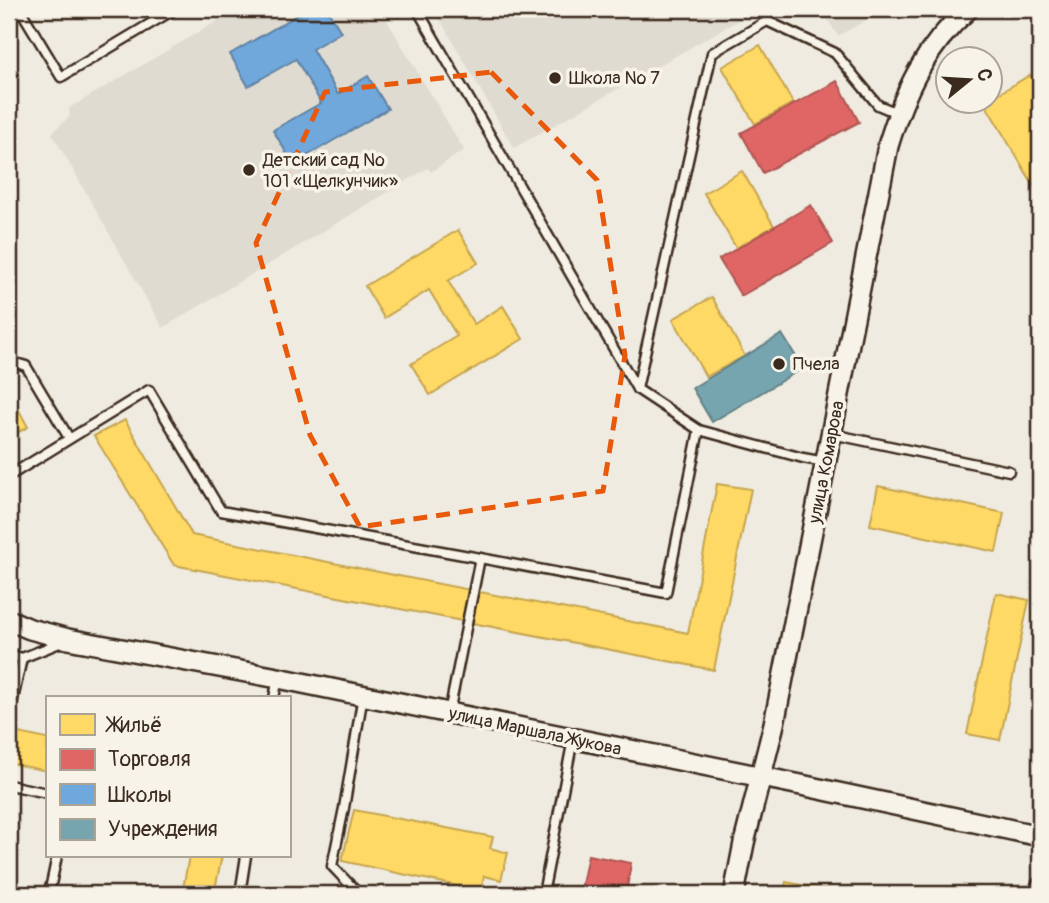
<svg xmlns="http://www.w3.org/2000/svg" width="1049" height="903" font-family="Pangolin,sans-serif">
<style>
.built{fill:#e0dbd0}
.homes{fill:#ffd966;stroke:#c4a450;stroke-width:2}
.shops{fill:#e06666;stroke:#ae5450;stroke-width:2}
.schools{fill:#6fa8dc;stroke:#5f82a3;stroke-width:2}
.public{fill:#76a5af;stroke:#648084;stroke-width:2}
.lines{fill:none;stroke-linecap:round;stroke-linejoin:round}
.service-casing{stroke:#3b2a1e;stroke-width:13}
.minor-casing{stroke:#3b2a1e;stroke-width:21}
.tertiary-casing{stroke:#3b2a1e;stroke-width:24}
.service{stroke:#f7f3e8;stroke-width:8}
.minor{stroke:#f7f3e8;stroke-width:16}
.tertiary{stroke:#f7f3e8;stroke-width:19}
.marked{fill:none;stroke:#e8590c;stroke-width:5;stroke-dasharray:14 9;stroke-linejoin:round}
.poi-dot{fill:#3b2a1e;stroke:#f7f3e8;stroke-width:2.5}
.labels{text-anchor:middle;stroke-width:7;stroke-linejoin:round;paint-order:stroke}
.poi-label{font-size:18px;fill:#3b2a1e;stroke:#f7f3e8;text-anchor:start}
.street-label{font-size:18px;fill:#3b2a1e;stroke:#f7f3e8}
</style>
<rect width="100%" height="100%" fill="#efebe0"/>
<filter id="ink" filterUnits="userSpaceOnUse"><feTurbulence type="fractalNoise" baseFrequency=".0143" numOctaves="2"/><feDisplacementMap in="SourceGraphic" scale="14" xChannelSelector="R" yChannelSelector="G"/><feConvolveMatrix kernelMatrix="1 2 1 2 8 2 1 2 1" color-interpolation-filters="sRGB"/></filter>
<g filter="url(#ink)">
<!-- built -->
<g class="built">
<path d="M238 9H380L464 150 431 172 428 168 163 328 52 133 70 116 69 108Z"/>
<path d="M434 9H758L514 148Z"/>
<path d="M821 9H886L838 36Z"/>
</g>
<!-- homes -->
<g class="homes">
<path d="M760 45 793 103 755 124 722 67Z"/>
<path d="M1030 75 1040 92V196L984 102H990V99Z"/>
<path d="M742 171 774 226 736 248 704 193Z"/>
<path d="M458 230 478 263 448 281 474 324 503 306 523 339 430 395 411 364 457 336 429 290 384 318 365 286Z"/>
<path d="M712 297 745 356 706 377 673 319Z"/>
<path d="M9 392 28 427 9 437Z"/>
<path d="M125 420 192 535 688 633 717 484 751 489 714 670 174 565 94 436Z"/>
<path d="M878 486 1004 513 996 552 870 525Z"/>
<path d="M996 593 1029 600 1000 740 967 734Z"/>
<path d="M14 732 47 739V771L9 763V751Z"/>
<path d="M354 810 493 837 490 848 508 853 501 880 484 876 481 891 342 861Z"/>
<path d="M189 856H222L214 894H182Z"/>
<path d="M786 882 849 894H783Z"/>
</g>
<!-- shops -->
<g class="shops">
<path d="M837 81 859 122 763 173 741 133Z"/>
<path d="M811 205 833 243 741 296 719 259Z"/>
<path d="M588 855 631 863 626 894H580Z"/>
</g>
<!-- schools -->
<path class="schools" d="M308 9H327L341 32 312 49 338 94 368 76 388 109 293 164 273 130 321 103 296 59 248 86 230 54Z"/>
<!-- public -->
<path class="public" d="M782 334 803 368 712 422 692 388Z"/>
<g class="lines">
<!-- service casing -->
<g class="service-casing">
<g id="service">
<path d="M20 9 61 77 175 9"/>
<path d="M417 9 637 389 699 430"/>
<path d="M9 361 26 366 69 438"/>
<path d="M637 389 712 53 767 21 835 53 878 105 897 113"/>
<path d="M832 434 1009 471"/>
<path d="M9 476 149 390 221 511 480 558 666 593 699 430 803 458 825 462"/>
<path d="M9 654 22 658 62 642"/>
<path d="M274 698 278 678"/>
<path d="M449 713 480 558"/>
<path d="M9 718 22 658"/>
<path d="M9 785 47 793"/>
<path d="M49 894 57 856"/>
<path d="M240 894 246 856"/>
<path d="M355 894 353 888 332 866 344 808 363 695"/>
<path d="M543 894 573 739"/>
</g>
</g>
<!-- minor casing -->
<g class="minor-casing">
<path id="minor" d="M1038 894 1040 886"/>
</g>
<!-- tertiary casing -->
<g class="tertiary-casing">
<g id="tertiary">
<path d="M9 620 30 629 68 639 278 678 801 785 1040 836"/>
<path d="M734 894 744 843 774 724 888 146C905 90 924 49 968 9"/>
</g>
</g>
<!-- service -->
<use href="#service" class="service"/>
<!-- minor -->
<use href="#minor" class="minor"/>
<!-- tertiary -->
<use href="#tertiary" class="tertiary"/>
</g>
</g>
<!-- marked area -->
<path class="marked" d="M491 72 597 180 625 355 603 491 360 527 310 435 256 243 325 92Z"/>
<!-- markers -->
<g class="poi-dot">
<circle cx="555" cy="78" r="7"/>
<circle cx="249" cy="170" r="7"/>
<circle cx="779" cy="364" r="7"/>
</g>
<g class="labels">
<!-- poi labels -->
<g class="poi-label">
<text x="569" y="84">Школа № 7</text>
<text x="263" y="166">Детский сад №<tspan x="263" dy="21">101 «Щелкунчик»</tspan></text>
<text x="793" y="370">Пчела</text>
</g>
<!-- street labels -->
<g class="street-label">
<text transform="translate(826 462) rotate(-79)" y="6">улица Комарова</text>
<text transform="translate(535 731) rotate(12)" y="6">улица Маршала Жукова</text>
</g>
</g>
<!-- margin -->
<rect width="1049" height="903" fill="none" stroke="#f7f3e8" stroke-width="35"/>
<rect x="18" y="18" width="1014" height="868" fill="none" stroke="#3b2a1e" stroke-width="2.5" filter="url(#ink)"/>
<!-- legend -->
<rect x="46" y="696" width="245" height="161" fill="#f7f3e8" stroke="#aca397" stroke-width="2"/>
<rect x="60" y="714" width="35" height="21" fill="#ffd966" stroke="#aca397" stroke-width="2"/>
<text x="108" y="732" font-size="21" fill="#3b2a1e">Жильё</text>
<rect x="60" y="749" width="35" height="21" fill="#e06666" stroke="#aca397" stroke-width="2"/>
<text x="108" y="766" font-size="21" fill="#3b2a1e">Торговля</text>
<rect x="60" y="784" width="35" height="21" fill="#6fa8dc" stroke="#aca397" stroke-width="2"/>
<text x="108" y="802" font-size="21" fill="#3b2a1e">Школы</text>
<rect x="60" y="819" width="35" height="21" fill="#76a5af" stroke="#aca397" stroke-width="2"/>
<text x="108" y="836" font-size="21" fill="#3b2a1e">Учреждения</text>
<!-- north arrow -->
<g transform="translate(969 80) rotate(72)"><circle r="33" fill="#f7f3e8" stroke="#aca397" stroke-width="2"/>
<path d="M0-5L12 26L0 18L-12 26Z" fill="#3b2a1e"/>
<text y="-10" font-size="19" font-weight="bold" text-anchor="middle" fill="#3b2a1e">С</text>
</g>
</svg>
